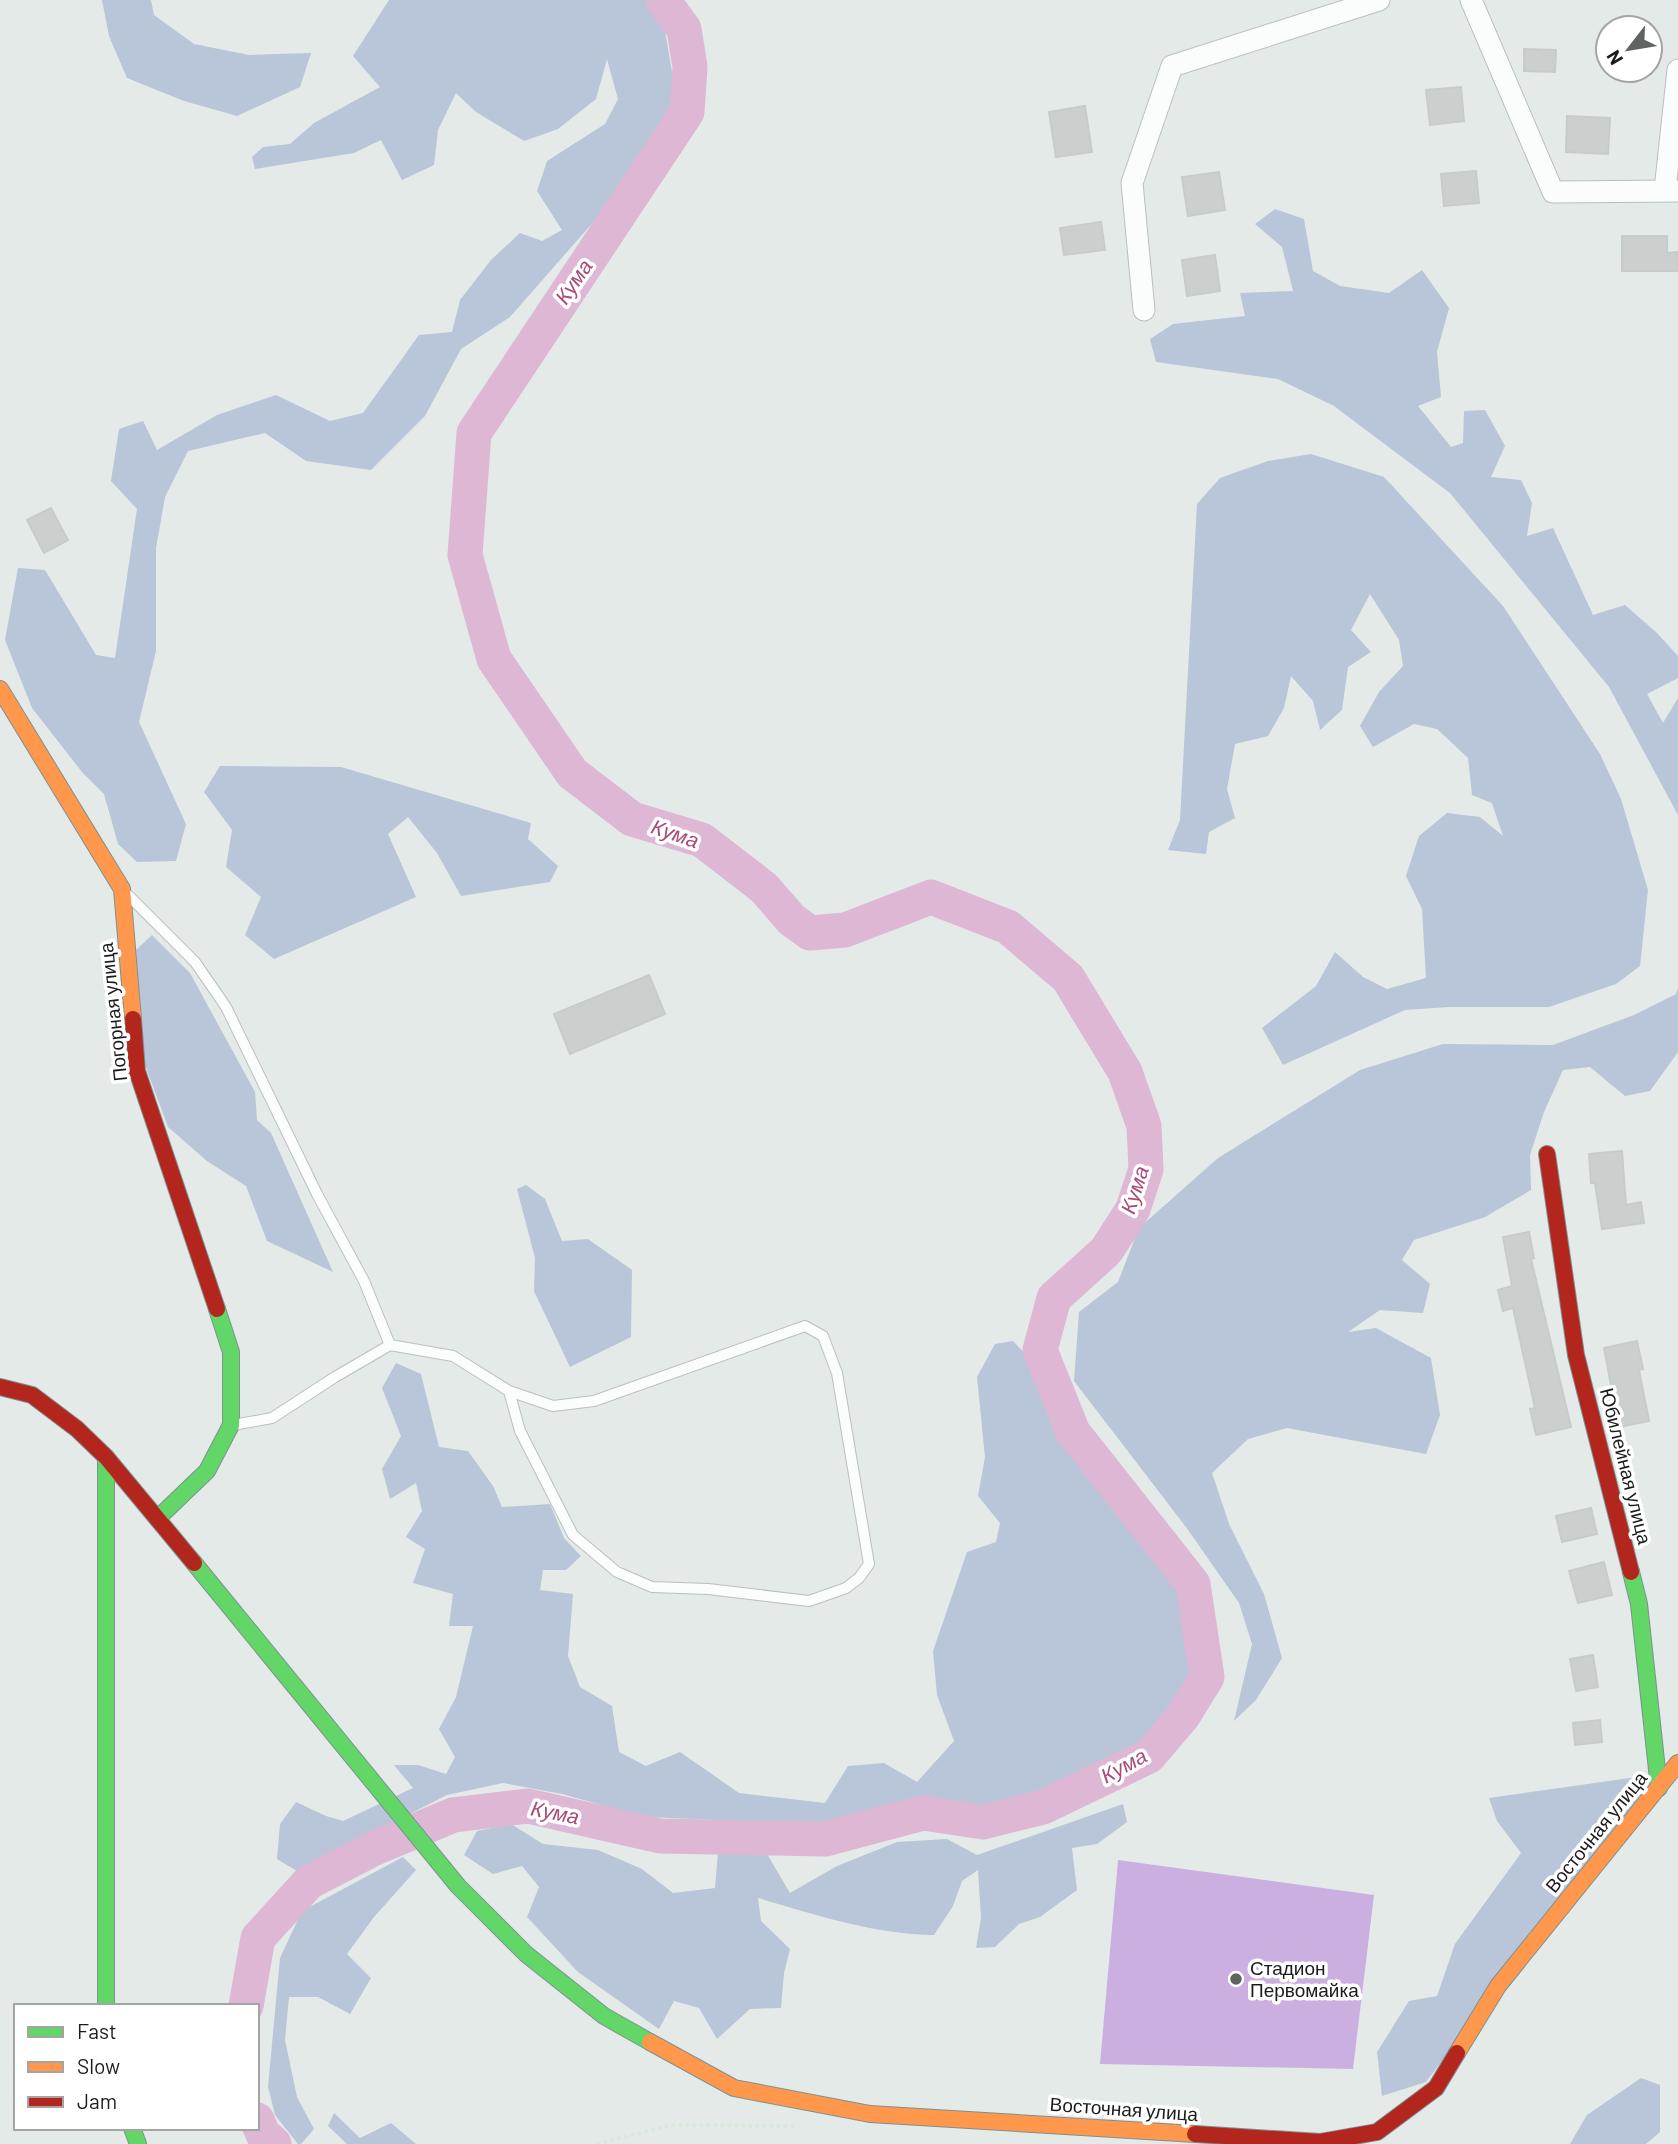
<svg xmlns="http://www.w3.org/2000/svg" width="1678" height="2144" font-family="Barlow,sans-serif">
<style>
.forest{fill:#b9c5d9}
.pitch{fill:#ccafe1}
.lines{fill:none;stroke-linecap:round;stroke-linejoin:round}
.river{stroke:#deb7d5;stroke-width:35}
.building{fill:#cbd0ce;stroke:#c5cdc9;stroke-width:2}
.lane-casing{stroke:#bcbfbe;stroke-width:12}
.street-casing{stroke:#bcbfbe;stroke-width:23}
.fast-casing{stroke:#7d9193;stroke-width:18}
.slow-casing{stroke:#7d9193;stroke-width:18}
.jam-casing{stroke:#7d9193;stroke-width:18}
.path{stroke:#d7e9da;stroke-width:3.5;stroke-dasharray:3.5 3.5;stroke-linecap:butt}
.lane{stroke:#fbfcfc;stroke-width:10}
.street{stroke:#fbfcfc;stroke-width:21}
.fast{stroke:#63d668;stroke-width:16}
.slow{stroke:#ff974d;stroke-width:16}
.jam{stroke:#b3261e;stroke-width:16}
.poi-dot{fill:#616363;stroke:#fff;stroke-width:2.5}
.labels{text-anchor:middle;stroke-width:7;stroke-linejoin:round;paint-order:stroke}
.street-label{font-size:19px;fill:#1b1b1b;stroke:#fff}
.poi-label{font-size:19px;fill:#1b1b1b;stroke:#fff;text-anchor:start}
.water-label{font-size:21px;font-style:italic;fill:#a94a79;stroke:#fff}
</style>
<rect width="100%" height="100%" fill="#e4eae8"/>
<!-- forest -->
<g class="forest">
<path d="M102 0H151L154 15 194 44 249 55 311 53 300 87 237 116 184 101 127 78 109 36Z"/>
<path d="M389 0H648L664 25 677 101 602 212 510 317 461 349 425 416 371 470 306 461 265 433 188 451 165 497 156 548V651L139 722 186 824 176 861 137 862 118 844 104 794 82 772 32 708 5 640 18 568 45 570 96 655 115 658 137 509 111 481 119 429 143 421 157 450 217 415 276 395 330 421 363 413 419 335 452 332 460 300 491 260 520 233 542 241 562 230 537 191 547 161 605 124 618 99 607 59 596 99 558 129 524 141 476 112 456 93 438 130 434 165 402 180 381 140 354 153 255 169 252 157 263 147 290 144 314 123 380 87 353 56Z"/>
<path d="M1275 209 1304 219 1313 271 1340 286 1389 293 1422 270 1449 308 1437 352 1441 397 1418 406 1451 447 1463 443 1464 411 1485 410 1505 446 1491 477 1521 480 1532 503 1527 536 1553 528 1593 615 1625 605 1657 633 1678 656V678L1647 694 1663 723 1678 698V815L1609 687 1450 493 1334 406 1278 379 1156 362 1150 339 1173 324 1245 316 1240 293 1293 291 1282 247 1255 224Z"/>
<path d="M1311 454 1384 477 1503 606 1600 754 1621 799 1648 890 1640 966 1616 984 1549 1007H1449L1405 1010 1283 1065 1262 1028 1316 986 1335 952 1363 977 1387 989 1426 978 1422 909 1406 876 1419 836 1447 813 1480 817 1503 836 1492 803 1472 795 1468 758 1437 729 1414 724 1373 747 1360 726 1379 692 1403 666 1399 640 1370 594 1351 630 1371 652 1348 667 1342 710 1320 730 1313 701 1291 676 1284 708 1268 736 1235 744 1227 789 1235 818 1209 832 1206 854 1168 850 1180 820 1197 504 1220 478 1268 461Z"/>
<path d="M220 766 341 767 531 823 528 839 558 866 550 882 461 896 437 853 408 817 388 834 416 897 274 959 245 935 261 897 226 867 232 830 204 792Z"/>
<path d="M152 935 190 973 255 1092 257 1120 271 1133 333 1272 267 1241 246 1186 207 1161 168 1127 145 1065 136 950Z"/>
<path d="M1678 988V1052L1650 1091 1625 1096 1590 1067 1563 1070 1544 1112 1530 1155 1531 1190 1485 1217 1414 1240 1402 1260 1430 1284 1423 1313 1380 1310 1348 1332 1376 1328 1431 1358 1440 1415 1426 1454 1287 1428 1248 1439 1212 1473 1229 1524 1264 1594 1282 1658 1256 1700 1234 1721 1252 1644 1239 1603 1186 1527 1074 1381 1079 1312 1118 1282 1139 1228 1218 1158 1360 1070 1443 1044 1553 1045 1634 1015 1676 994Z"/>
<path d="M526 1185 545 1199 562 1241 588 1239 632 1270 631 1337 570 1367 534 1291 535 1258 517 1189Z"/>
<path d="M1013 1341 1027 1356 1063 1446 1183 1585 1197 1673 1141 1745 1043 1793 979 1810 922 1798 831 1825 645 1817 562 1794 503 1783 447 1795 297 1871 277 1859 280 1824 296 1802 326 1816 343 1821 413 1788 394 1765H418L446 1774 455 1757 439 1729 456 1697 473 1626H449L453 1594 413 1583 425 1549 406 1537 422 1511 416 1483 390 1499 382 1469 401 1436 382 1388 396 1363 421 1374 439 1447 468 1451 493 1486 502 1507 550 1504 564 1538 581 1556 566 1570H543L540 1590 573 1594 568 1656 580 1687 612 1706 619 1752 646 1766 680 1752 739 1793 825 1803 848 1766 884 1763 917 1782 954 1741 937 1695 933 1651 967 1552 996 1542 1000 1523 978 1496 985 1457 977 1377 995 1344Z"/>
<path d="M1637 1777 1645 1789 1426 2082 1382 2096 1377 2052 1409 2001 1437 1996 1455 1944 1521 1853 1497 1821 1489 1798Z"/>
<path d="M1123 1804 1127 1822 1097 1844 1072 1848 1077 1890 1040 1917 1019 1924 995 1947 976 1948 981 1918 978 1870 962 1881 953 1906 934 1935C873 1934 817 1915 758 1898L761 1921 790 1949 784 1973 781 2008 750 2009 717 2039 699 2008 674 2001 659 2029 578 1972 527 1917 539 1887 522 1866 493 1874 464 1855 477 1831 511 1824 543 1844 598 1850 642 1869 673 1893 715 1888 718 1852 767 1854 790 1893 837 1866 897 1842 947 1839 977 1855Z"/>
<path d="M403 1857 416 1870 374 1917 347 1954 371 1978 350 2014 318 1997H289L285 2040 297 2097 314 2129 301 2144H298L275 2115 268 2087 280 1958 302 1911Z"/>
<path d="M1641 2078 1660 2085V2132L1646 2144H1570L1587 2115Z"/>
<path d="M334 2113 360 2138 391 2123 416 2144H347L328 2126Z"/>
</g>
<!-- pitch -->
<path class="pitch" d="M1118 1860 1374 1895 1353 2069 1100 2064Z"/>
<g class="lines">
<!-- river -->
<g class="river">
<path d="M246 2006 258 1938 309 1882 377 1847 453 1815 528 1806 660 1836 825 1839 923 1813 983 1822 1043 1807 1149 1756 1183 1716 1207 1677 1193 1584 1073 1432 1040 1350 1054 1298 1106 1251 1133 1209 1146 1169 1144 1126 1125 1072 1068 978 1008 927 931 897 845 930 810 933 792 920 764 888 702 840 632 819 572 773 494 659 465 555 474 433 687 112 690 67 684 29 663 0"/>
<path d="M257 2120 263 2134 274 2144"/>
</g>
</g>
<!-- building -->
<g class="building">
<path d="M1524 49 1556 50 1555 72 1524 71Z"/>
<path d="M1461 87 1464 121 1430 125 1426 90Z"/>
<path d="M1085 106 1092 152 1056 157 1049 112Z"/>
<path d="M1567 116 1610 118 1608 154 1566 152Z"/>
<path d="M1476 171 1479 203 1444 206 1441 174Z"/>
<path d="M1219 172 1225 210 1188 216 1182 177Z"/>
<path d="M1101 222 1105 250 1064 255 1060 228Z"/>
<path d="M1622 236H1667V253L1678 252V271H1622Z"/>
<path d="M1215 255 1220 291 1187 296 1182 260Z"/>
<path d="M51 508 68 540 44 553 27 520Z"/>
<path d="M649 975 665 1014 570 1054 554 1014Z"/>
<path d="M1622 1151 1626 1205 1641 1202 1644 1223 1602 1229 1595 1183H1591L1589 1154Z"/>
<path d="M1529 1232 1534 1258 1531 1259 1571 1427 1536 1435 1530 1409 1535 1408 1513 1308 1503 1311 1498 1290 1512 1286 1503 1237Z"/>
<path d="M1637 1341 1643 1369 1639 1370 1649 1421 1619 1427 1604 1348Z"/>
<path d="M1591 1508 1597 1534 1562 1542 1556 1516Z"/>
<path d="M1604 1562 1612 1595 1578 1603 1569 1571Z"/>
<path d="M1593 1655 1598 1687 1576 1691 1570 1659Z"/>
<path d="M1600 1720 1602 1742 1575 1745 1573 1723Z"/>
</g>
<g class="lines">
<!-- lane casing -->
<g class="lane-casing">
<g id="lane">
<path d="M128 895 195 962 226 1007 317 1194 364 1281 390 1345"/>
<path d="M233 1425 272 1418 335 1377 390 1345 453 1356 509 1391 553 1406 594 1401 805 1326 823 1336 837 1373 869 1564 859 1578 846 1588 809 1601 708 1589 652 1587 617 1572 573 1535 520 1431 509 1391"/>
</g>
</g>
<!-- street casing -->
<g class="street-casing">
<g id="street">
<path d="M1471 0 1553 192 1678 191"/>
<path d="M1665 190 1678 70"/>
<path d="M1144 310 1132 183 1172 66 1379 0"/>
</g>
</g>
<!-- fast casing -->
<g class="fast-casing">
<g id="fast">
<path d="M106 1457V2006"/>
<path d="M158 1518 207 1471 231 1425V1352L217 1309"/>
<path d="M194 1563 458 1886 526 1954 604 2016 650 2042"/>
<path d="M1631 1572 1639 1604 1659 1788"/>
<path d="M132 2128 138 2144"/>
</g>
</g>
<!-- slow casing -->
<g class="slow-casing">
<g id="slow">
<path d="M0 689 122 889 133 1019"/>
<path d="M650 2042 734 2088 870 2114 1195 2134"/>
<path d="M1457 2053 1498 1986 1678 1763"/>
</g>
</g>
<!-- jam casing -->
<g class="jam-casing">
<g id="jam">
<path d="M133 1019 137 1071 217 1309"/>
<path d="M1547 1154 1576 1355 1631 1572"/>
<path d="M0 1387 32 1395 77 1429 106 1457 194 1563"/>
<path d="M1195 2134 1320 2142 1377 2132 1436 2088 1457 2053"/>
</g>
</g>
<!-- path -->
<path class="path" d="M597 2144 671 2125 795 2126"/>
<!-- lane -->
<use href="#lane" class="lane"/>
<!-- street -->
<use href="#street" class="street"/>
<!-- fast -->
<use href="#fast" class="fast"/>
<!-- slow -->
<use href="#slow" class="slow"/>
<!-- jam -->
<use href="#jam" class="jam"/>
</g>
<!-- markers -->
<circle class="poi-dot" cx="1236" cy="1979" r="7"/>
<g class="labels">
<!-- street labels -->
<g class="street-label">
<text transform="translate(113 1012) rotate(-96)" y="7">Погорная улица</text>
<text transform="translate(1626 1466) rotate(76)" y="7">Юбилейная улица</text>
<text transform="translate(1596 1832) rotate(-51)" y="7">Восточная улица</text>
<text transform="translate(1124 2109) rotate(4)" y="7">Восточная улица</text>
</g>
<!-- poi labels -->
<g class="poi-label">
<text x="1250" y="1975">Стадион<tspan x="1250" dy="22">Первомайка</tspan></text>
</g>
<!-- water labels -->
<g class="water-label">
<text transform="translate(574 282) rotate(-56)" y="7">Кума</text>
<text transform="translate(675 834) rotate(19)" y="7">Кума</text>
<text transform="translate(1135 1190) rotate(-72)" y="7">Кума</text>
<text transform="translate(1124 1766) rotate(-29)" y="7">Кума</text>
<text transform="translate(555 1813) rotate(11)" y="7">Кума</text>
</g>
</g>
<!-- legend -->
<rect x="14" y="2004" width="245" height="126" fill="#ffffff" stroke="#a4a4a4" stroke-width="2"/>
<rect x="28" y="2027" width="35" height="10" fill="#63d668" stroke="#a4a4a4" stroke-width="2"/>
<text x="77" y="2039" font-size="21" fill="#1b1b1b">Fast</text>
<rect x="28" y="2062" width="35" height="10" fill="#ff974d" stroke="#a4a4a4" stroke-width="2"/>
<text x="77" y="2074" font-size="21" fill="#1b1b1b">Slow</text>
<rect x="28" y="2097" width="35" height="10" fill="#b3261e" stroke="#a4a4a4" stroke-width="2"/>
<text x="77" y="2109" font-size="21" fill="#1b1b1b">Jam</text>
<!-- north arrow -->
<g transform="translate(1629 49) rotate(239)"><circle r="33" fill="#ffffff" stroke="#a4a4a4" stroke-width="2"/>
<path d="M0-5L12 26L0 18L-12 26Z" fill="#616363"/>
<text y="-10" font-size="19" font-weight="bold" text-anchor="middle" fill="#1b1b1b">N</text>
</g>
</svg>
